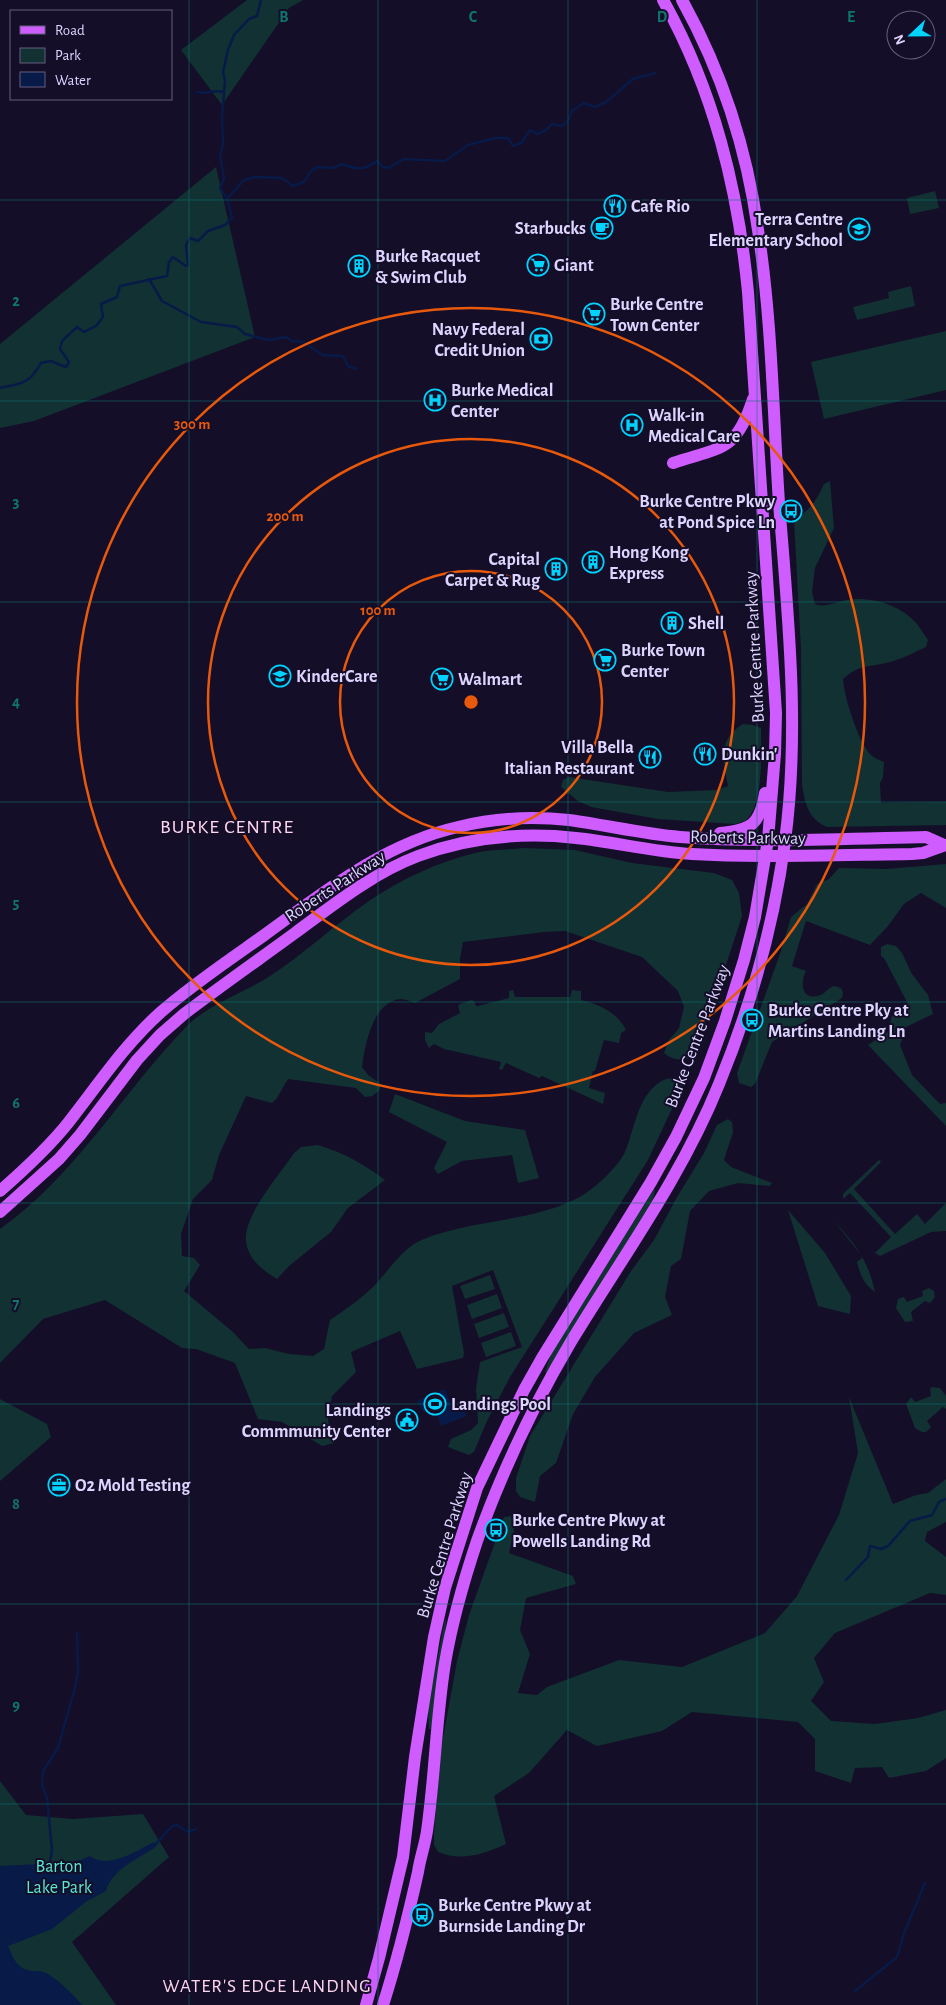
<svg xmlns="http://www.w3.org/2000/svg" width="946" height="2005" font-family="'Alegreya Sans',sans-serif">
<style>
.green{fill:#113133}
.water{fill:#071a48}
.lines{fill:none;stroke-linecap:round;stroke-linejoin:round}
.stream{stroke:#071a48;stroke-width:2.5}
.major{stroke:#ce5cff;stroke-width:12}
.grid{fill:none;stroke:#0f766e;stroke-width:1;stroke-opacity:0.55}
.ring{fill:none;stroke:#e8590c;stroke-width:2.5}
.labels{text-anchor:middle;stroke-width:4;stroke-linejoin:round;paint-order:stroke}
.poi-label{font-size:18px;font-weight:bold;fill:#ddd5ff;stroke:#140e28;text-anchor:start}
.street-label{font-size:18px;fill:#ddd5ff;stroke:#140e28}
.park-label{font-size:18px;fill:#59e8ce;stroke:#140e28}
.neighbourhood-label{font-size:19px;letter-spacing:1px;fill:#ffd7ee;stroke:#140e28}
.quarter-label{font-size:20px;letter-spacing:1px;fill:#ffd7ee;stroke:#140e28}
.grid-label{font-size:16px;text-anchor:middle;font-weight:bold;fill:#0f766e;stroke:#140e28;stroke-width:4;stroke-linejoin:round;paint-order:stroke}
.centre{fill:#e8590c;stroke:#140e28;stroke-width:2.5}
.ring-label{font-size:15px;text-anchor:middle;font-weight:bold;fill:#e8590c;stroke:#140e28;stroke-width:4;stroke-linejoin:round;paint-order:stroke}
</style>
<rect width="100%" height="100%" fill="#140e28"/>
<!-- green -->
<g class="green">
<path d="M247 0H303L289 8 222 105 181 50Z"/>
<path d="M216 167 255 337 34 421 0 428V344Z"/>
<path d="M935 191 939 208 910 214 907 198Z"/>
<path d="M911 286 915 306 857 320 853 307 889 298 888 292Z"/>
<path d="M946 331V390L824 419 811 362Z"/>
<path d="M830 481 834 528 815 568 812 592 815 604C824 608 836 602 846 600 870 596 900 604 917 624 921 629 924 635 928 640L926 647C913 653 900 660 886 663 865 668 860 664 843 679 844 697 858 740 870 754 874 758 879 760 884 762L883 777 880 783 881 803 946 802V825L827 827C808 819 805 803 802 785L801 650 794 520C809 511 817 500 824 484Z"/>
<path d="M743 724 753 725 761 728C761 749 764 806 746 820 744 822 738 823 735 824L658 819 591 807 578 801 561 787 563 780 569 777 668 792 717 790 728 786C723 760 717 740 743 724Z"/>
<path d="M524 848 575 850 632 863 714 873 732 880 739 893 742 916 710 1014 700 1031 691 1058C681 1061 672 1060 664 1053L669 1040 679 1028 684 1007 678 991 642 957 565 931 544 932 463 942 460 959V979L415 1003C410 1001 404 999 400 999 372 1003 365 1045 362 1067L368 1075 381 1084 379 1091 372 1096 365 1097 356 1088 288 1079 277 1098 272 1103 246 1096 219 1155 212 1180 193 1199 181 1234 182 1256 194 1258 200 1265 184 1291 233 1332 249 1349 265 1348 289 1354 313 1356 324 1349 330 1320C346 1309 361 1299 375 1285 389 1270 403 1247 424 1239 479 1216 556 1224 601 1181 609 1174 621 1161 625 1152 635 1128 637 1097 660 1082 668 1077 676 1077 684 1083L648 1160 510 1377 487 1421 474 1452 469 1455 448 1447 451 1439 471 1430 478 1423 476 1388 480 1362 522 1347 493 1270 452 1286 464 1353 463 1358 417 1369 400 1331 351 1352 356 1372 332 1396 328 1421 334 1443 322 1446 282 1422 258 1419 235 1363 196 1349 182 1348 105 1300 43 1319 0 1363V1229C76 1175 122 1093 186 1027 206 1006 242 993 267 978 303 955 334 925 369 901 401 879 438 862 475 853 491 849 509 850 524 848Z"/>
<path d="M946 864V908L921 893 904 904 888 926 870 945 806 921 792 966 806 971C801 980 800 1000 817 996 825 995 827 988 834 986L841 988 843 993 842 998 772 1042 755 1084 751 1087 739 1083 737 1073 780 954 791 917 807 904 817 884 829 879 839 868 886 869Z"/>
<path d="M887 944 896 946 902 953 912 974 928 995 933 1014 906 1027 900 1045 912 1075 940 1104 946 1103V1126L868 1045 888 1032 892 1016 908 1004 884 958 881 956V947Z"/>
<path d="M513 990 515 997H570L572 990 581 991V1000C599 1004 618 1013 626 1030L621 1033 619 1043 604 1040 595 1071H593L589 1088 605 1093 603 1104 542 1076 539 1078 506 1063 502 1070 499 1069 501 1062 444 1049 434 1044 429 1048 425 1040V1032L432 1033 439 1024 460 1013 458 1005 471 1000 474 1001 476 1006H478L509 998V991Z"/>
<path d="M395 1094 465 1121 525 1130 539 1178 518 1183 512 1155 462 1161 438 1174 434 1168 447 1142 389 1112Z"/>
<path d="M728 1119 732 1122 733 1132 724 1160 731 1167 772 1183 770 1186 738 1183 709 1191 690 1211 681 1259 671 1266 665 1297 672 1315 634 1333 595 1377 573 1414 556 1463 540 1476 535 1502 520 1497 516 1491V1478L530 1436 631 1271 654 1240 677 1197 704 1153 717 1125Z"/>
<path d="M318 1145C344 1153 364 1164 385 1180L348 1208 331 1232 289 1266 277 1279C262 1270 248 1259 246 1241 243 1216 280 1174 294 1153L301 1147Z"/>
<path d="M879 1160 881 1162 854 1189 895 1234 917 1214 925 1224 946 1203V1231L931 1232 880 1256 875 1253 891 1237 850 1193 843 1199V1194Z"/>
<path d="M654 1189 655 1190 653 1200 546 1373 545 1372 551 1354Z"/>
<path d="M788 1210 825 1253 851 1296 850 1314 818 1306Z"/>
<path d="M834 1221C856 1245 868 1260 875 1292 864 1284 860 1275 857 1262L862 1258 861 1255Z"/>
<path d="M490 1275 495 1289 465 1299 460 1286Z"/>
<path d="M929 1288 934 1291 935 1297 930 1303 925 1301 911 1312 913 1321 905 1322 896 1308 898 1299 904 1297 907 1302 923 1296 922 1291Z"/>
<path d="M497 1294 502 1308 472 1319 467 1305Z"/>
<path d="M504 1313 509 1327 479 1338 474 1324Z"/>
<path d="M511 1332 516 1346 486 1357 481 1343Z"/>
<path d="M932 1387 940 1388 946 1396V1409L943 1407 927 1421 931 1427 926 1432H922L915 1428 906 1404 911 1397 915 1402 931 1396 930 1389Z"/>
<path d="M849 1397 893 1504 916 1495 928 1493 946 1479V1522L927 1532 925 1541 946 1557V1595L930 1593 835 1633 814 1658 824 1682 811 1701 831 1721 875 1724 918 1718 946 1710V1758L926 1771 889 1778 882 1767 855 1768 851 1783 815 1771V1739L798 1722 692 1712 662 1731 597 1746 567 1730 529 1773 494 1796 506 1844C484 1854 462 1862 438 1852L434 1845V1832L441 1749 457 1661 469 1615 504 1517 511 1516 514 1531 509 1553 573 1576 576 1584 526 1598 520 1630 530 1654 518 1693 537 1695 547 1687 619 1660 682 1667 765 1633 797 1596 839 1515 858 1453Z"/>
<path d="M0 1399 47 1424 51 1437 0 1481Z"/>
<path d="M445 1619H446L445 1638 431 1729H429L428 1708Z"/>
<path d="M0 1781 26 1815 73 1819 143 1814 169 1857 72 1942 116 2005H0Z"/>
</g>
<!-- water -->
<g class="water">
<path d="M445 1389 454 1412 464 1409 467 1416 441 1426 434 1408 423 1412 417 1401Z"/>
<path d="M154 1842 157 1846C138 1859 112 1869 106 1891L87 1901 52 1929 8 1946C12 1955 16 1967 27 1970 34 1972 39 1970 46 1973 55 1977 76 1997 82 2005H0V1866L60 1863 81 1860 90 1856C108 1870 136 1851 154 1842Z"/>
</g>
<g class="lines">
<!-- stream -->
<g class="stream">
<path d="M197 92C206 95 214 89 223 92"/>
<path d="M227 198 220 188 224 178 220 156 223 143 222 116 225 81 223 72 228 50 234 35 249 19 257 16 261 0"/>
<path d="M149 279 162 301 201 322 237 327 245 334 269 340 286 337 292 341 303 342 323 355 343 356 348 366 356 369"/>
<path d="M0 388C23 383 29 384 41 363L51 361 66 367 69 362 60 349 62 341 77 327 84 332 96 326 103 317 101 304 117 297 120 286 167 276 169 262 173 257 186 266 188 265 186 245 190 238 198 241 208 231 225 225 232 218 227 199 244 180 255 177 282 178 293 186 304 182 311 171 317 167 333 168 342 164C356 170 366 170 377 161L383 167 388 168 404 159 445 161 468 145 495 138H508L513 146 521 143 530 130 537 134 546 130 552 124 562 126 568 121 572 111 584 103 595 107 606 102 633 79 655 73"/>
<path d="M846 1580 868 1557 870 1546 881 1549 888 1546 910 1521 932 1515 939 1502 946 1499"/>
<path d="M155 1845 172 1826 177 1825 188 1832 196 1829"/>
<path d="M50 1863 52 1850 47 1798 42 1785 43 1771 58 1748 75 1688 78 1672 77 1633"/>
<path d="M855 1991 897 1957 904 1933 925 1883"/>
</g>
<!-- major -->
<g class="major">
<path d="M673 463C721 447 736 452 753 399"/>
<path d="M720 833C751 830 760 825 765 793"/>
<path d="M0 1191C24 1170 48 1148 68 1123 98 1085 124 1045 161 1012 193 984 229 960 263 936 324 892 383 844 458 827 494 818 532 816 569 820 606 825 643 834 680 837 762 843 844 839 926 837L944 845"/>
<path d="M0 1212 59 1159 80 1135 137 1060 160 1035 184 1014C221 986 258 960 295 933 333 905 373 873 418 856 469 837 522 832 576 838 615 842 653 852 692 854 765 858 838 855 912 854L923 853 946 845"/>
<path d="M366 2005 379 1958 403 1857 415 1757 434 1637 445 1588 477 1488 524 1390 542 1358 651 1182 676 1137 704 1078 725 1021 744 960 755 917 768 840 775 754 776 713 748 292C738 189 714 91 663 0"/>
<path d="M383 2005C397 1961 408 1917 418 1872 420 1858 425 1845 427 1831 435 1775 436 1719 445 1663 452 1622 464 1580 477 1541 502 1471 534 1404 572 1340 623 1256 682 1176 719 1084 751 1006 774 924 785 841 800 729 788 615 779 503 773 412 772 320 758 230 747 150 721 70 682 0"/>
</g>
</g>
<!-- grid -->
<path class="grid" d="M189 0V2005M378 0V2005M568 0V2005M757 0V2005M0 200H946M0 401H946M0 602H946M0 802H946M0 1002H946M0 1203H946M0 1404H946M0 1604H946M0 1804H946"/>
<!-- distance rings -->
<g class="ring">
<circle cx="471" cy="702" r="131"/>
<circle cx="471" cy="702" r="263"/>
<circle cx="471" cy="702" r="394"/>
</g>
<!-- icons -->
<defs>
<g id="restaurant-ring" transform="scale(1.125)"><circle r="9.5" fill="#140e28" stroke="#01d3ff" stroke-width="1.5"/><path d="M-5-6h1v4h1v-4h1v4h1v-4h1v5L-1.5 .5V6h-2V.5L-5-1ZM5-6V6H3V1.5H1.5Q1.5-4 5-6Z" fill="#01d3ff"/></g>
<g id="cafe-ring" transform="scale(1.125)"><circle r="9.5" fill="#140e28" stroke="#01d3ff" stroke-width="1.5"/><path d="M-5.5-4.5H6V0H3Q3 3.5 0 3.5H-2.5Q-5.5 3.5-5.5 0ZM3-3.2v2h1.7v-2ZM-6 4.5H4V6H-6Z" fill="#01d3ff"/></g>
<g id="school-ring" transform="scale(1.125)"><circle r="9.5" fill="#140e28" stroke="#01d3ff" stroke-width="1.5"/><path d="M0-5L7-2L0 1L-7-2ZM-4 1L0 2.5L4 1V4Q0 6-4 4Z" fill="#01d3ff"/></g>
<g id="supermarket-ring" transform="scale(1.125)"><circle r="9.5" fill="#140e28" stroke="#01d3ff" stroke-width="1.5"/><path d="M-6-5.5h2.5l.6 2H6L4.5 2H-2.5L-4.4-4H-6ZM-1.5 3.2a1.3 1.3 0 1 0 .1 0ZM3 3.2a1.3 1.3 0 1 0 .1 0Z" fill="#01d3ff"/></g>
<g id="building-ring" transform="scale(1.125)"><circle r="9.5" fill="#140e28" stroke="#01d3ff" stroke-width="1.5"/><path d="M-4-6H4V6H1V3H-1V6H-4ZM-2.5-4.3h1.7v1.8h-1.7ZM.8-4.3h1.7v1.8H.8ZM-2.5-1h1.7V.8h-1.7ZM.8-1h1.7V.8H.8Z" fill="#01d3ff"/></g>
<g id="bank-ring" transform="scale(1.125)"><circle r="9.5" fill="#140e28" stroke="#01d3ff" stroke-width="1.5"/><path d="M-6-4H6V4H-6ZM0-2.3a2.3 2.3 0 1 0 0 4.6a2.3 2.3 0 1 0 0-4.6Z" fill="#01d3ff"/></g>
<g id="hospital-ring" transform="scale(1.125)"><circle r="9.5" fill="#140e28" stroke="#01d3ff" stroke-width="1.5"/><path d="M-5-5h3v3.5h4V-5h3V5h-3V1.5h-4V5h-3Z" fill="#01d3ff"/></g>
<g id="bus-ring" transform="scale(1.125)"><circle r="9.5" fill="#140e28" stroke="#01d3ff" stroke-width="1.5"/><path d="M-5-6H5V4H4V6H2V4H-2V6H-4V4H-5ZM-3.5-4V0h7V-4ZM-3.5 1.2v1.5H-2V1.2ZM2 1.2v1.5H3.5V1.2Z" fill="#01d3ff"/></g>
<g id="stadium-ring" transform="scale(1.125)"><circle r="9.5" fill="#140e28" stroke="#01d3ff" stroke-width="1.5"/><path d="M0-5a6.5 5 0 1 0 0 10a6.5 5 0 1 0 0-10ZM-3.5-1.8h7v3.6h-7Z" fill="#01d3ff"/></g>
<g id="civic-ring" transform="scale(1.125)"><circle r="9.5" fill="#140e28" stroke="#01d3ff" stroke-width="1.5"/><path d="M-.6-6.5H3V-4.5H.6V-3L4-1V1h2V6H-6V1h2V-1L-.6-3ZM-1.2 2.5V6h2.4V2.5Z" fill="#01d3ff"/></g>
<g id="office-ring" transform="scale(1.125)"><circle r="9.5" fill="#140e28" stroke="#01d3ff" stroke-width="1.5"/><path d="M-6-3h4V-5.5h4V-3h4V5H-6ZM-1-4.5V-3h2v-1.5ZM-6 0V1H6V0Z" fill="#01d3ff"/></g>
</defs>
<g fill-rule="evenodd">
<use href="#restaurant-ring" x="615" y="206"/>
<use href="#cafe-ring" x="602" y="228"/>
<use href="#school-ring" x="859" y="229"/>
<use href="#supermarket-ring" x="538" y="265"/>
<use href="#building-ring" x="359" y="266"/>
<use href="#supermarket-ring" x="594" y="314"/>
<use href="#bank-ring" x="541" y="339"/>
<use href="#hospital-ring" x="435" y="400"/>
<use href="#hospital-ring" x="632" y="425"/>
<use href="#bus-ring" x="791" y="511"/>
<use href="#building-ring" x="593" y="562"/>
<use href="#building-ring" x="556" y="569"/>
<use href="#building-ring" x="672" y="623"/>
<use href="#supermarket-ring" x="605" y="660"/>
<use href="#school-ring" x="280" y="676"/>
<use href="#supermarket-ring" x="442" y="679"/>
<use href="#restaurant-ring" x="705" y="754"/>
<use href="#restaurant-ring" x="650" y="757"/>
<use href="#bus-ring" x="752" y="1020"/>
<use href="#stadium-ring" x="435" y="1404"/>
<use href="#civic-ring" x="407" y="1420"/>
<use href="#office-ring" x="59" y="1485"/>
<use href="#bus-ring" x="496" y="1530"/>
<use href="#bus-ring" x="422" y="1915"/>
</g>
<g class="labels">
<!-- poi labels -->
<g class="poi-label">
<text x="631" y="212">Cafe Rio</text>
<text x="843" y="225" text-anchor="end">Terra Centre<tspan x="843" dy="21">Elementary School</tspan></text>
<text x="586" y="234" text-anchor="end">Starbucks</text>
<text x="375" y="262">Burke Racquet<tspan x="375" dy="21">&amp; Swim Club</tspan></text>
<text x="554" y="271">Giant</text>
<text x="610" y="310">Burke Centre<tspan x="610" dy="21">Town Center</tspan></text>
<text x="525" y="335" text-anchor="end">Navy Federal<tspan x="525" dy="21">Credit Union</tspan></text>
<text x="451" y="396">Burke Medical<tspan x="451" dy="21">Center</tspan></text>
<text x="648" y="421">Walk-in<tspan x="648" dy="21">Medical Care</tspan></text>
<text x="775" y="507" text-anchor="end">Burke Centre Pkwy<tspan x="775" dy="21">at Pond Spice Ln</tspan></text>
<text x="609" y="558">Hong Kong<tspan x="609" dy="21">Express</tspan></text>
<text x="540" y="565" text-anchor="end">Capital<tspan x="540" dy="21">Carpet &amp; Rug</tspan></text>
<text x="688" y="629">Shell</text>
<text x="621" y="656">Burke Town<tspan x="621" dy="21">Center</tspan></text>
<text x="296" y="682">KinderCare</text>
<text x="458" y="685">Walmart</text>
<text x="634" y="753" text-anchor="end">Villa Bella<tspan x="634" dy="21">Italian Restaurant</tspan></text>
<text x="721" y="760">Dunkin'</text>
<text x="768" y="1016">Burke Centre Pky at<tspan x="768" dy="21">Martins Landing Ln</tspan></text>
<text x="451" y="1410">Landings Pool</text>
<text x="391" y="1416" text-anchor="end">Landings<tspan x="391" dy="21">Commmunity Center</tspan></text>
<text x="75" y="1491">O2 Mold Testing</text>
<text x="512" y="1526">Burke Centre Pkwy at<tspan x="512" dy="21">Powells Landing Rd</tspan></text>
<text x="438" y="1911">Burke Centre Pkwy at<tspan x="438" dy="21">Burnside Landing Dr</tspan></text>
</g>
<!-- street labels -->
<g class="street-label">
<text transform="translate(754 647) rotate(-93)" y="6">Burke Centre Parkway</text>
<text transform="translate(748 837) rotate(1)" y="6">Roberts Parkway</text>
<text transform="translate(335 886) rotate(-33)" y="6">Roberts Parkway</text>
<text transform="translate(697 1036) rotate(-69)" y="6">Burke Centre Parkway</text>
<text transform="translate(444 1545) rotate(-73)" y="6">Burke Centre Parkway</text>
</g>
<!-- park labels -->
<g class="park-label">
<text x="59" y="1872">Barton<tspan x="59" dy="21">Lake Park</tspan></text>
</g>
<!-- neighbourhood labels -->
<g class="neighbourhood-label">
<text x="267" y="1992">WATER'S EDGE LANDING</text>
</g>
<!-- quarter labels -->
<g class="quarter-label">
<text x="227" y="833">BURKE CENTRE</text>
</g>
</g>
<g class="grid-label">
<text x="284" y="22">B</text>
<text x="473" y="22">C</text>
<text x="662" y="22">D</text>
<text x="851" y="22">E</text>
<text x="16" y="306">2</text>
<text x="16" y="507">3</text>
<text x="16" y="707">4</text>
<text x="16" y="908">5</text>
<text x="16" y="1108">6</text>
<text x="16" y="1309">7</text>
<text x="16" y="1509">8</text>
<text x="16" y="1710">9</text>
</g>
<circle cx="471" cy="702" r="8" class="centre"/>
<g class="ring-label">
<text x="192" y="429">300 m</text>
<text x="285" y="521">200 m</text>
<text x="378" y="615">100 m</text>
</g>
<!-- legend -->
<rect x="10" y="10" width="162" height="90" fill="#140e28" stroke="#645e7e"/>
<rect x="20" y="26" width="25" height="8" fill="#ce5cff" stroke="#645e7e"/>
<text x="55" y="35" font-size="15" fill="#ddd5ff">Road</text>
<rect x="20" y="48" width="25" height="15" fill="#113133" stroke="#645e7e"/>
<text x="55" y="60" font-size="15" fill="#ddd5ff">Park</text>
<rect x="20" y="72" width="25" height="15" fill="#071a48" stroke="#645e7e"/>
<text x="55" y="85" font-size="15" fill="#ddd5ff">Water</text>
<!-- north arrow -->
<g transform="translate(911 35) rotate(248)"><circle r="24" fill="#140e28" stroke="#645e7e"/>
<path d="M0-4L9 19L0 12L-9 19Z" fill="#01d3ff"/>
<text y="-8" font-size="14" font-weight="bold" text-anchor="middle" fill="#ddd5ff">N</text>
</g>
</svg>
